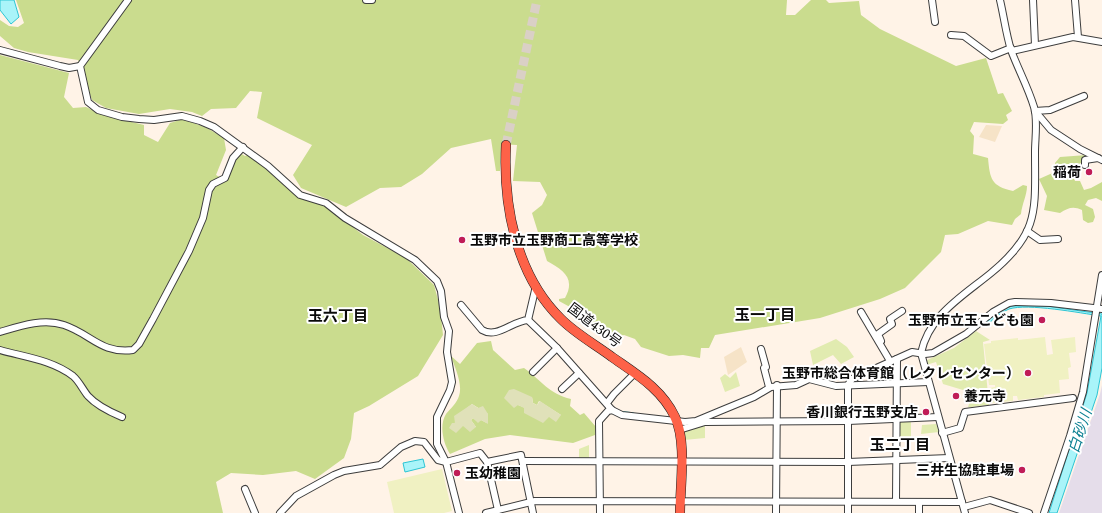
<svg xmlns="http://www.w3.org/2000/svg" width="1102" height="513" font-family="Spectral,'Noto Sans JP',serif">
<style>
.industrial{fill:#e5ddea}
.farmland{fill:#f6e3c7}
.green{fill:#e1ebb0}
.forest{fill:#cadc8e;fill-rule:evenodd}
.cemetery{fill:#e0e1b9}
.pitch{fill:#f0f1c2}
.water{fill:#a9f4f9;stroke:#2cc5d4}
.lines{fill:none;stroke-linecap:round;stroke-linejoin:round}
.stream{stroke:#2cc5d4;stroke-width:1.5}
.highway-tunnel{stroke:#dad0c6;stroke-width:9;stroke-dasharray:9 4.5;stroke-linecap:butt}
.minor-casing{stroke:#3d3d3d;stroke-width:8}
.highway-casing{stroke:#1b1b1b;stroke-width:10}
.minor{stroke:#fff;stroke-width:6}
.highway{stroke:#fd6248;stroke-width:9}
.poi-dot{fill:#c01c57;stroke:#fff;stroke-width:1.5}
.labels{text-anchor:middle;stroke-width:4;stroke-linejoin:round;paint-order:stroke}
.poi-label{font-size:14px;font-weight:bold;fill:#0a0a0a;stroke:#fff;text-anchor:end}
.street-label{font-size:14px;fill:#0a0a0a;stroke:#fff}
.neighbourhood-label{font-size:15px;font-weight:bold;fill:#0a0a0a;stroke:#fff}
.water-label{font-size:15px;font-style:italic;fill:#0e8293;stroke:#fff}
</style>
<rect width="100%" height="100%" fill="#fff3e7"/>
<!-- industrial -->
<path class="industrial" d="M1102 385V513H1059L1100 394Z"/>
<!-- farmland -->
<g class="farmland">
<path d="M986 125 1002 126 995 142 979 137Z"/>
<path d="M741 347 747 362 728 375 724 357Z"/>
</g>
<!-- green -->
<g class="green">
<path d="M976 331 990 340 983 342 989 405 971 407H968L973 393 943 384 936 362 926 365 925 361 954 348Z"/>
<path d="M836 339 847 347 854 357 841 364 833 355 813 365 810 351Z"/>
<path d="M736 372 740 386 725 392 720 378 725 374 730 378Z"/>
<rect x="899" y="420" width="12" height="19"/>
<path d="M936 424 939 432 921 434 922 425Z"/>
<path d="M705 425V438L684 440V430Z"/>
<path d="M589 445V459H579V449Z"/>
</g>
<!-- forest -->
<g class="forest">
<path d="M16 0H787L786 15H795L811 0H826L829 3 859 1 861 15 880 29 956 66 986 58 998 94 1003 93 1012 111 1006 115 1008 120 1003 124 974 122 970 131 974 136 973 154 988 158C990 179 991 186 1013 191L1023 185 1027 186C1027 195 1022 204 1021 214L1015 219 1012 225 988 221 958 234 945 235 941 252 905 288 880 299 820 318 715 335 709 348H701L700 358 683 355 669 356 641 347 635 339 624 335 617 337 590 322V318L559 301V299L565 298C576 278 563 270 547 261L532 213 542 205 547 195 540 182 513 181 517 145 501 144 500 171H496L491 139 451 148 422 174 401 187 380 188 346 207 301 188 293 175 312 145 257 118 262 92 250 91 236 108 211 109 202 116 192 112 170 109 139 114 106 108 92 100 78 60 28 52 14 48 0 36V20L9 26 18 27 24 23Z"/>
<path d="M0 55 69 73 64 97 73 108 86 107 103 115 144 125V135L158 142 170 123 183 119 207 128 224 138 226 150 216 175 225 180C232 171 233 161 240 153L245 156 249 154 301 198 322 203 363 235 406 258 434 285 440 307 443 335 418 376 369 406 354 413 351 439 344 458 315 479 296 471 263 475 231 473 216 482 223 513H0Z"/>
<path d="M1087 155 1092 157 1071 168 1075 181H1080L1084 190 1091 188 1102 182V201L1096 198 1088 200 1085 205 1093 209 1095 217 1093 222 1088 223 1083 220 1082 210C1073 206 1068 208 1060 213L1044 210 1047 196 1039 179 1057 171 1055 163 1060 157Z"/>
<path d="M491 341 493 350 515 370 524 368C541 380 549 394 571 399L570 406 580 415 584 413 596 427 595 435 573 443 510 435 485 439 450 454C443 443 439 425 446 414 450 409 457 403 459 396 463 384 455 368 451 356L460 364 477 343ZM532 397 533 403 537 405 539 401 561 415 548 417 518 405ZM472 404 488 414 487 423 481 420 478 422 473 418 471 420 476 427 454 424 462 412Z"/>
</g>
<!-- cemetery -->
<g class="cemetery">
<path d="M514 389 532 397 533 403 537 405 540 401 561 415 556 422 549 417 543 423 524 413V408L518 405 514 408 504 398 509 390Z"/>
<path d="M472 404 478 408 483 406 488 414V424L481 420 478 423 473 418 471 420 476 427 470 432 463 426 456 433 449 428 452 423H455L454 416Z"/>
</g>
<!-- pitch -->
<g class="pitch">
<path d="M1045 337 1047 355 1053 354 1051 340 1075 337 1076 352 1069 353 1071 367 1068 368 1069 379 1059 380 1060 393 1044 395V397L1018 400 1017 396H1013V401L991 403 989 388 995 387V385H989L984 344 991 343V341L1018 338V340Z"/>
<path d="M442 469 452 511 444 513H394L387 482Z"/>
</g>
<!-- water -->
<g class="water">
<path d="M0 0H14L19 17 11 24 0 10Z"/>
<path d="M1013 306H1046L1102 314V368L1097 395 1057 513H1049L1087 393 1101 316C1080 313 1028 303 1009 309 1001 312 995 318 989 323L987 321 1002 309Z"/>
<path d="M423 459 425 467 405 472 403 463Z"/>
</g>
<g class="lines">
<!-- stream -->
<path class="stream" d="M623 412 633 413"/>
<!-- highway-tunnel -->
<path class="highway-tunnel" d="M506 145 537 0"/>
<!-- minor casing -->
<g class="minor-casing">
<g id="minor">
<path d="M128 0 80 66 88 102 98 110 122 117 139 119 154 120 182 116 200 121 214 127 268 166 300 195 326 203 345 218 415 260 437 281 441 291 444 317 449 331 447 352 452 382 450 390 437 417V444L446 462 459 513"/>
<path d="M366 0H372"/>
<path d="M932 0 935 22"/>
<path d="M1033 0 1035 45"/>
<path d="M1075 0 1078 37"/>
<path d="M951 35 964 36 991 56 1011 48"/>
<path d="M0 50 60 66 69 68 80 66"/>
<path d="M1012 51 1073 37 1102 42"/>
<path d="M1035 111 1051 130 1080 149 1102 160"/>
<path d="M1035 111 1050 110 1084 96"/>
<path d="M1085 165V160L1098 158"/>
<path d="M1027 231 1040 240 1058 239"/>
<path d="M461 305 482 330C497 339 512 321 528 320L536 286"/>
<path d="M861 312 890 361"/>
<path d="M528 320 557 348 612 410 622 415 685 422 696 421 720 411 754 397 771 387 796 385 809 379 836 386 928 382"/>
<path d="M0 332C20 326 43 318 64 325 91 334 101 354 133 350L139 344 153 319 189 251 203 218 209 190 213 184 225 178 233 158 243 147"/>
<path d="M881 341 878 334 892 324 890 319 902 311"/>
<path d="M761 349 766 367 764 368 769 387"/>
<path d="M0 350C25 357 52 360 73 376 79 381 83 390 88 396 97 406 110 412 122 417"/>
<path d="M533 372 557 348"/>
<path d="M562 389 579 373"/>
<path d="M607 403 614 394 635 373"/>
<path d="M679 430 705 422 848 421 938 417"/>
<path d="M942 433 960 428 965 412 1073 398"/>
<path d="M523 461 848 462 949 458"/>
<path d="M487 462 521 455 533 513"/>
<path d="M245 489 255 513"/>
<path d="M896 501 897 359"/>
<path d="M964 507 990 500 1029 513"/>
<path d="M280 513 296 496 334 475 344 471 380 465 401 447 415 441 424 442 438 460 446 462 480 453 487 462 498 510"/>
<path d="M486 513 535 501 962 502"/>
<path d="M600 513 599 421 608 411 612 410"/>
<path d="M776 513 777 385"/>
<path d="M848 513V385L852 379 912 352 925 354 933 353 966 334 993 312 1009 303 1015 302 1051 303 1102 309"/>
<path d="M919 513V502"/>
<path d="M965 513 921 353C929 315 963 296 991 273 1040 233 1035 210 1035 152 1035 138 1038 120 1034 107 1028 87 1018 69 1011 50 1006 34 1004 17 1000 0"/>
<path d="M1044 513 1070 436 1083 392 1102 275"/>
</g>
</g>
<!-- highway casing -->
<g class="highway-casing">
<path id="highway" d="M506 145C503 206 516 275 561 319 576 334 596 345 612 357 636 374 662 389 675 417 687 442 680 485 680 513"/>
</g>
<!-- minor -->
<use href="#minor" class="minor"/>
<!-- highway -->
<use href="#highway" class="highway"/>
</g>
<!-- markers -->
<g class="poi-dot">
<circle cx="1089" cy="172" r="4"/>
<circle cx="462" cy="240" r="4"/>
<circle cx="1042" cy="320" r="4"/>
<circle cx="1028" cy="373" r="4"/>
<circle cx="956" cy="396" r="4"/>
<circle cx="926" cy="412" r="4"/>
<circle cx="1022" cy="470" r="4"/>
<circle cx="457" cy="473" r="4"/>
</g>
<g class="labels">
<!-- poi labels -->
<g class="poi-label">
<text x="1081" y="177">稲荷</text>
<text x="470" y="245" text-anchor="start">玉野市立玉野商工高等学校</text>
<text x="1034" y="325">玉野市立玉こども園</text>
<text x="1020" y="378">玉野市総合体育館（レクレセンター）</text>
<text x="964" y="401" text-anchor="start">養元寺</text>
<text x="918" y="417">香川銀行玉野支店</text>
<text x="1014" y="475">三井生協駐車場</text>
<text x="465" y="478" text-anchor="start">玉幼稚園</text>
</g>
<!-- street labels -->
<g class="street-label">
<text transform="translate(595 325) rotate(37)" y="5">国道430号</text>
</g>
<!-- neighbourhood labels -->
<g class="neighbourhood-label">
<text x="765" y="320">玉一丁目</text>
<text x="338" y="321">玉六丁目</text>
<text x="900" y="450">玉二丁目</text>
</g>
<!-- water labels -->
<g class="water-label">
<text transform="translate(1080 431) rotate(-72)" y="5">白砂川</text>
</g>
</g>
</svg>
